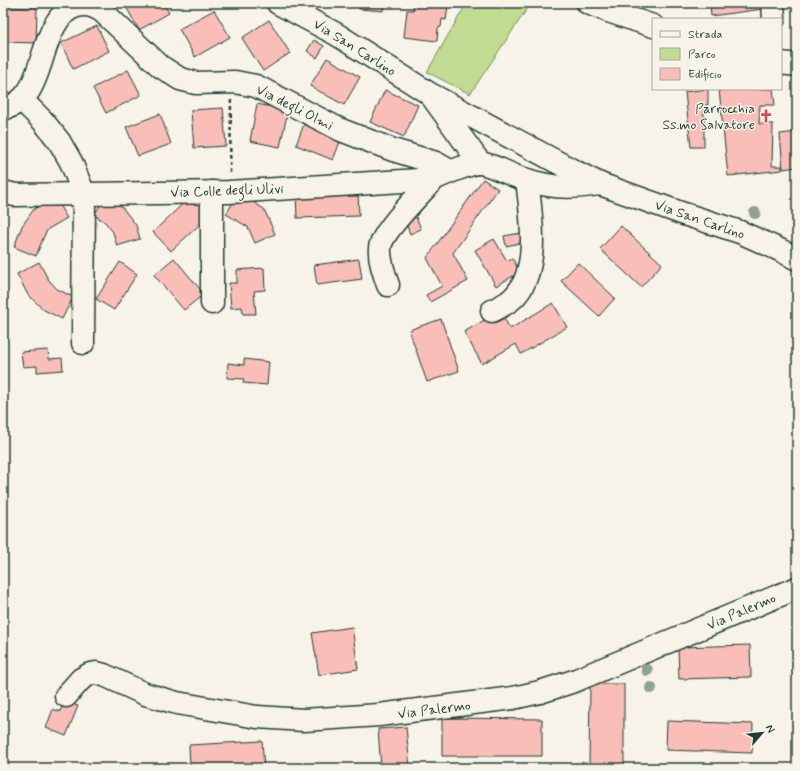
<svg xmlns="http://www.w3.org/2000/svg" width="800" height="771" font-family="Mynerve,sans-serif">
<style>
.green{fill:#c1db92;stroke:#708c63}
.building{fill:#fabeb8;stroke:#1f3d34}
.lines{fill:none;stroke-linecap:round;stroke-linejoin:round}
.minor-casing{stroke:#1f3d34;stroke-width:25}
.path{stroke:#1f3d34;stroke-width:2.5;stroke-dasharray:4 3;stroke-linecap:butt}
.minor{stroke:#f7f3e8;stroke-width:22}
.tree{fill:#92a08f}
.labels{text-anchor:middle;stroke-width:3;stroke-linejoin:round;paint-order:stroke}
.street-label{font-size:14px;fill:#1f3d34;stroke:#f7f3e8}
.poi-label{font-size:14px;fill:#1f3d34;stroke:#f7f3e8;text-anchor:end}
</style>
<rect width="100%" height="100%" fill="#f7f3e8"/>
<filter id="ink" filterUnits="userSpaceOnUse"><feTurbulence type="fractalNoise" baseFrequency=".025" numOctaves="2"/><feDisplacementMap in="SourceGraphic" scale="8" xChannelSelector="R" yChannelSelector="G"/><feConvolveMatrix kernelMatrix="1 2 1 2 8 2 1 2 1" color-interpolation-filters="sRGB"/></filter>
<g filter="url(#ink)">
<!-- green -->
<path class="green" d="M466 3H531L470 94 427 72 465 6Z"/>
<!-- building -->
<g class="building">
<path d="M124 3H163L169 13 139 30Z"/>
<path d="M359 3H384L383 11 359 9Z"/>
<path d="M414 3H454V7L448 6 446 20 442 19 441 27 438 28 437 41 404 37 407 10H413Z"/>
<path d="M710 3H762L763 9 711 16Z"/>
<path d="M6 7 37 8 36 43 5 42Z"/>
<path d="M214 10 230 37 195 57 179 29Z"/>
<path d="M269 20 290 53 263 71 242 38Z"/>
<path d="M97 26 109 51 73 69 61 43Z"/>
<path d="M314 40 324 46 317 58 307 51Z"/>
<path d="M327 58 360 77 344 105 310 86Z"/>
<path d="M128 70 141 95 106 113 93 88Z"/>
<path d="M708 89V105H704V147H691L685 92Z"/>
<path d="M719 89H773L775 105H760L759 124H773L772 166H782V170L728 176Z"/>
<path d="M385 90 418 105 404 137 370 122Z"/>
<path d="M257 104 288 110 280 147 250 141Z"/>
<path d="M223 108 226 146 194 148 191 110Z"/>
<path d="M160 114 171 144 138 156 126 127Z"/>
<path d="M306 119 343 134 333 160 296 145Z"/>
<path d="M797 132V167L783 169 780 134Z"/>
<path d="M483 179 498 189 453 253 468 281 430 302 426 295 442 286 427 258Z"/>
<path d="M358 192 359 216 297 218 296 194Z"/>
<path d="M239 193 264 209 275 234 255 243 248 227 226 214Z"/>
<path d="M192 195 210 215 171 251 153 232Z"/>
<path d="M106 196 121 206 136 225 140 239 117 246 113 232 105 222 94 215Z"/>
<path d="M54 197 67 218 48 229 44 236 36 256 14 247 22 226 34 209Z"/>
<path d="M416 217 421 229 410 234 405 221Z"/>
<path d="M621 226 662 264 641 287 600 249Z"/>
<path d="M527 232 529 241 506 246 504 236Z"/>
<path d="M494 239 507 261 512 258 520 272 496 286 475 250Z"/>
<path d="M174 258 204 294 184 310 154 275Z"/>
<path d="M359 259 362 279 317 285 314 265Z"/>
<path d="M39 262 48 279 57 289 73 297 62 319 44 310 28 295 17 274Z"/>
<path d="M120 262 137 274 114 310 96 299Z"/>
<path d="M578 263 615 298 599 316 561 281Z"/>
<path d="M264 268 265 290 254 291 256 314H243L242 307 231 308 229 283H237V270Z"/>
<path d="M553 303 567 327 521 354 516 344 482 364 464 332 500 311 510 329Z"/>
<path d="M441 319 459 371 427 382 409 330Z"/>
<path d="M48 350 49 359 62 358 63 370 37 372V366L23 367 21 352Z"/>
<path d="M244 359 269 362 267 385 243 383 244 379 227 378 228 363 244 365Z"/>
<path d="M352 627 358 669 319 675 312 633Z"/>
<path d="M750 645 751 677 679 679 678 647Z"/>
<path d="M590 684H624V768H589Z"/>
<path d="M64 701 78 706 66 736 46 728 53 709 60 712Z"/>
<path d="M442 718 542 719V756H442Z"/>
<path d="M667 721 753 724 752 753 666 750Z"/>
<path d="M406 727 410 768H381L378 729Z"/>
<path d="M262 741 264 768H190L189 745Z"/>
</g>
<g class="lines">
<!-- minor casing -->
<g class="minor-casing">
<g id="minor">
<path d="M278 3 336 34 430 94 572 170 600 184 684 214 740 232 780 250 797 259"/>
<path d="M588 3 608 11 653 26"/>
<path d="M773 3 774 19"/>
<path d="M781 63 797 65"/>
<path d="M433 98 480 163"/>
<path d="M22 100 43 121 59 141 71 162 84 194 83 343"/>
<path d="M3 109C14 106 22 101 28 92 45 68 45 15 77 6 87 3 95 6 103 12L160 66 180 79 196 83 235 82 256 86 341 130 393 150 436 163 450 171"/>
<path d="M3 192 15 195 229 192 434 179C442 175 473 162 480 163 489 164 506 172 515 176 548 188 566 189 600 184"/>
<path d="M388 285C384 273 379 260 380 248 381 232 422 192 434 179"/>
<path d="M212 303V192"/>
<path d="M492 311C499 307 507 304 513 298 541 272 531 214 527 180"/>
<path d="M66 696 81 679 90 674 96 673 104 675 145 694 177 703 257 717 304 720 379 715 513 698 540 692 574 681 797 588"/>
</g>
</g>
<!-- path -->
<path class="path" d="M230 173 231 100"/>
<!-- minor -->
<use href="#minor" class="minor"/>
</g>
<!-- trees -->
<g class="tree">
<circle cx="755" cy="213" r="6"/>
<circle cx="647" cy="670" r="6"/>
<circle cx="651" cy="688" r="6"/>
</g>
</g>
<!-- icons -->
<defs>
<g id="church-bare" transform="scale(1.08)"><path d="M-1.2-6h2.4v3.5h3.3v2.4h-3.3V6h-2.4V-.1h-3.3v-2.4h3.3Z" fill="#d1495b" stroke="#f7f3e8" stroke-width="2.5" paint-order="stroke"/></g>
</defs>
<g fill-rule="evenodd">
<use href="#church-bare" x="766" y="116"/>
</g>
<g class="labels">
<!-- street labels -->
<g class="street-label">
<text transform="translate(355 47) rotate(32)" y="5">Via San Carlino</text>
<text transform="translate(295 107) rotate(27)" y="5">Via degli Olmi</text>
<text transform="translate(227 190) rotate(-2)" y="5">Via Colle degli Ulivi</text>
<text transform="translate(700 219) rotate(19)" y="5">Via San Carlino</text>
<text transform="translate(741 611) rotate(-23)" y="5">Via Palermo</text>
<text transform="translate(434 709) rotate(-7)" y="5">Via Palermo</text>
</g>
<!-- poi labels -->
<g class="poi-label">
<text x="755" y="113">Parrocchia<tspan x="755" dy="16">Ss.mo Salvatore</tspan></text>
</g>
</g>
<!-- margin -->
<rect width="800" height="771" fill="none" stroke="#f7f3e8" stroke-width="16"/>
<rect x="8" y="8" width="784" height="755" fill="none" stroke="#1f3d34" stroke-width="1.5" filter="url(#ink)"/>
<!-- legend -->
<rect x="652" y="18" width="130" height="72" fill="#f7f3e8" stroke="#a1aaa0"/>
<rect x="660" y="31" width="20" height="6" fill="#f7f3e8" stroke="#a1aaa0"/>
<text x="688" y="38" font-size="12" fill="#1f3d34">Strada</text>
<rect x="660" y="48" width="20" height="12" fill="#c1db92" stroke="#a1aaa0"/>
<text x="688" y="58" font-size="12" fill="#1f3d34">Parco</text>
<rect x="660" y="68" width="20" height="12" fill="#fabeb8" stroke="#a1aaa0"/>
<text x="688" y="78" font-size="12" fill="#1f3d34">Edificio</text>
<!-- north arrow -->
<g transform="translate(762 733) rotate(62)" stroke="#f7f3e8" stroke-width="3" paint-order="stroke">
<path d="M0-3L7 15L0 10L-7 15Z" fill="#1f3d34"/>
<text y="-6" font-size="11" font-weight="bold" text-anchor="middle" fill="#1f3d34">N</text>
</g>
</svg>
